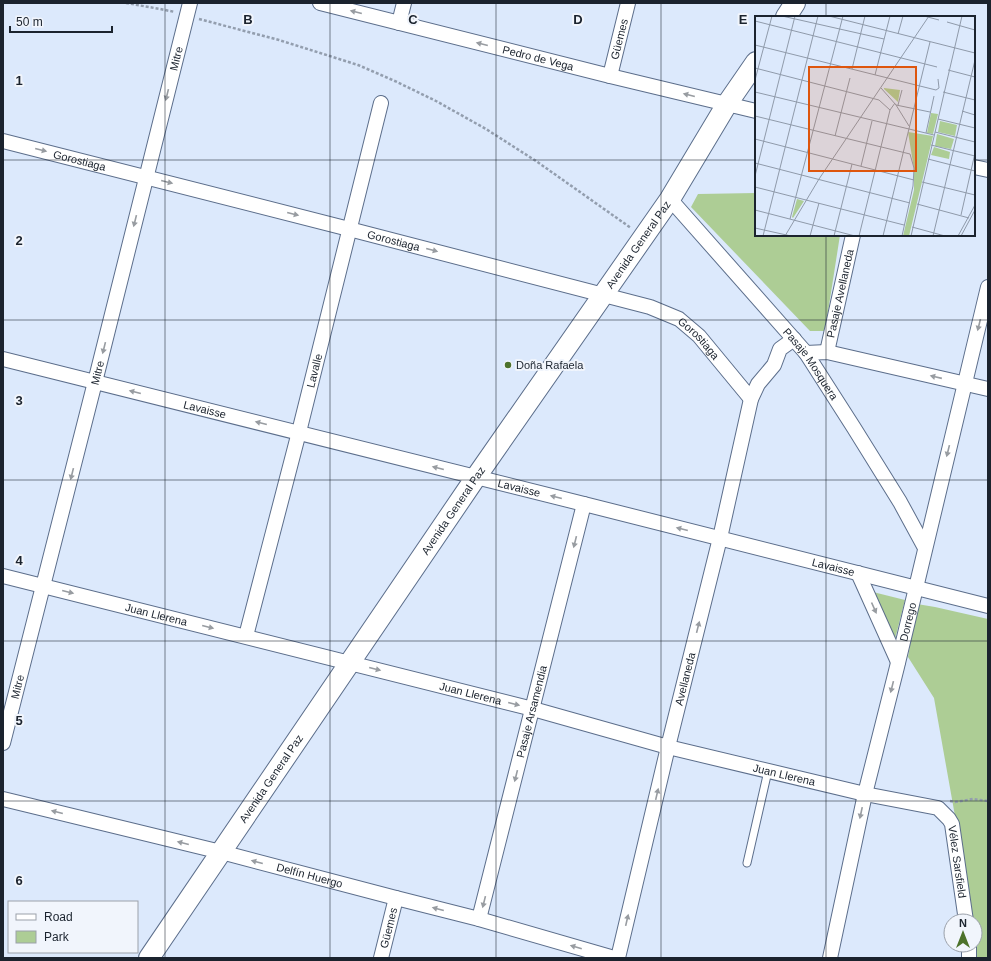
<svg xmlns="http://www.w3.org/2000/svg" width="991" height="961" font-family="Arial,sans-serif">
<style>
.green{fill:#adcd95}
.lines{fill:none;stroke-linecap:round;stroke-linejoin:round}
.service-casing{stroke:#5c6e8b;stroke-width:9}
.minor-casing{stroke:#5c6e8b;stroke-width:16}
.secondary-casing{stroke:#5c6e8b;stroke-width:22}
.path{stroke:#939eae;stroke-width:2.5;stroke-dasharray:3 2;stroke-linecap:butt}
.service{stroke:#fff;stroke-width:7}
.minor{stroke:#fff;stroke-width:14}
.secondary{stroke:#fff;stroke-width:20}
.oneway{fill:#989ca1}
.grid{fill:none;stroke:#1b232e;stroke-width:1;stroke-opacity:0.55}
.poi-dot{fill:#4d722b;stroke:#f1f5fc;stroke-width:1.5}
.labels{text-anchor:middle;stroke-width:4;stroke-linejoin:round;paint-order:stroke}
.street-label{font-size:11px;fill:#1b232e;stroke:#f1f5fc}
.poi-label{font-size:11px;fill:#1b232e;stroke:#f1f5fc;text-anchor:start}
.inset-road{fill:none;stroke:#8f9aaa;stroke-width:1}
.view{fill:#de560e;fill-opacity:0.15;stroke:#de560e;stroke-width:2}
.inset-edge{fill:none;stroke:#1b232e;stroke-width:2}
.grid-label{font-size:13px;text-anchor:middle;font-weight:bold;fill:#1b232e;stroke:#f1f5fc;stroke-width:4;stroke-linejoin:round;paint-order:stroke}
</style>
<rect width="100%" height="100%" fill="#dce9fc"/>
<!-- green -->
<g class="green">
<path d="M756 193V235H840L825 331H810L691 207 698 194Z"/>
<path d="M873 592 905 600 895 639Z"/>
<path d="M917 604 935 607 988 619V958H974L975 945V921H971L955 816 934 698 908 657Z"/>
</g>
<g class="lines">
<!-- service casing -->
<g class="service-casing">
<path id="service" d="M747 863 768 771"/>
</g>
<!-- minor casing -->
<g class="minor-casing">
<g id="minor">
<path id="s1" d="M320 3 610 76 756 111"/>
<path d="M399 23 404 3"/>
<path id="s2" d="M610 76 628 3"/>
<path id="s3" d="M3 141 349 229 650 307 679 319 699 336 751 399"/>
<path d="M974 167 988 170"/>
<path id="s4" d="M670 199 806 353 854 428 900 502 925 548"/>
<path id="s5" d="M827 352 853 235"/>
<path d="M806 353 827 352 988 389"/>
<path id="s6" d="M3 359 584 504 988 606"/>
<path d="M858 573 898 662"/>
<path id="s7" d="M3 576 533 709 668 747 865 794 938 808 949 819 952 824 966 921"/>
<path id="s8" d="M246 636 299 432 381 103"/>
<path id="s9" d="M3 743 95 382 190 3"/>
<path id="s10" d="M3 799 221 852 396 898 479 919 614 958"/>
<path id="s11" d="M479 919 584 504"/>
<path d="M969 945V958"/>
<path id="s12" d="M381 958 396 898"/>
<path id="s13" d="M618 958 668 747 720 538 751 399 758 384 774 365 780 349 794 339"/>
<path id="s14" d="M830 958 865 794 897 667 988 287"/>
</g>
</g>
<!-- secondary casing -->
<g class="secondary-casing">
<g id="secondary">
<path d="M786 17 795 3"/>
<path id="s15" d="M149 958 476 477 670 199 727 104 756 62"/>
</g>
</g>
<!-- path -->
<g class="path">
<path d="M126 3 160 9 175 12"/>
<path d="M199 19 279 40 358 65 397 82 436 101 486 129 536 161 631 228"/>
<path d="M950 801 955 802 973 799 988 801"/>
</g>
<!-- service -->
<use href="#service" class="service"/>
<!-- minor -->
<use href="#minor" class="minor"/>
<!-- secondary -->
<use href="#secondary" class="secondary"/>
</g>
<!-- one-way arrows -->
<defs><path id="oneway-solid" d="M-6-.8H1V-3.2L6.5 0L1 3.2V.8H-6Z"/></defs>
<g class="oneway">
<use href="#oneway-solid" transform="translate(356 12) rotate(-166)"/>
<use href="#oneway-solid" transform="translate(482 44) rotate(-166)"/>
<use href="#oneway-solid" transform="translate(167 95) rotate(104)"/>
<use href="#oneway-solid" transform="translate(689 95) rotate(-166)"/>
<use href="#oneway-solid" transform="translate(41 150) rotate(14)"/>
<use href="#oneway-solid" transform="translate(167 182) rotate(14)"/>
<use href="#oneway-solid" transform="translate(293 214) rotate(14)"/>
<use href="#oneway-solid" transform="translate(135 221) rotate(104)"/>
<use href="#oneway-solid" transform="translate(432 250) rotate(15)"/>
<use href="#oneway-solid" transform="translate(979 325) rotate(104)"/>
<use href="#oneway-solid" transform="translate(104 348) rotate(104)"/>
<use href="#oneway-solid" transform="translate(936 377) rotate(-167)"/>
<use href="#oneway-solid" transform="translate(135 392) rotate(-166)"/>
<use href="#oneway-solid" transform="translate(261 423) rotate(-166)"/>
<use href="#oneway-solid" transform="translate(948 451) rotate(104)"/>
<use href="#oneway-solid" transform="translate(438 468) rotate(-166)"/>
<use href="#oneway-solid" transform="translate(72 474) rotate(104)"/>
<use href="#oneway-solid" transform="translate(556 497) rotate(-166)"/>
<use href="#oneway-solid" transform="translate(682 529) rotate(-166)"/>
<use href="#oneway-solid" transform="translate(575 542) rotate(104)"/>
<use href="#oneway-solid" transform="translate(68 592) rotate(14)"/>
<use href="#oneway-solid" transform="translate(874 608) rotate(66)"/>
<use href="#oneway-solid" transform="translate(208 627) rotate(14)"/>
<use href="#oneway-solid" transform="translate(698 627) rotate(-76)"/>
<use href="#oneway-solid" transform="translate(375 669) rotate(14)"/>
<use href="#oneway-solid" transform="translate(892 687) rotate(104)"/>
<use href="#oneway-solid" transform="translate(514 704) rotate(14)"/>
<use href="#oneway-solid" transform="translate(516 776) rotate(104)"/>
<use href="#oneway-solid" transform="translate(657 794) rotate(-77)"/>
<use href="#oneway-solid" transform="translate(57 812) rotate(-166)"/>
<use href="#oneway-solid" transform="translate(861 813) rotate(102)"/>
<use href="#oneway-solid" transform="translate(183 843) rotate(-166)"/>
<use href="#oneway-solid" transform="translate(257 862) rotate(-165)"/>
<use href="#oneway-solid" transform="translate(484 902) rotate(104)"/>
<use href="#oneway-solid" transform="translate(438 909) rotate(-165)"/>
<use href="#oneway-solid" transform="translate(627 920) rotate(-77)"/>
<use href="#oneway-solid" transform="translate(576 947) rotate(-164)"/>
</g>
<!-- grid -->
<path class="grid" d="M165 3V958M330 3V958M496 3V958M661 3V958M826 3V17M3 160H756M974 160H988M826 235V958M3 320H988M3 480H988M3 641H988M3 801H988"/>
<!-- markers -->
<circle class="poi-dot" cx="508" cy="365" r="4"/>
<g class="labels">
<!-- street labels -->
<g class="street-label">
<text dy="4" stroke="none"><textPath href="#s2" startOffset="38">Güemes</textPath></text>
<text dy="4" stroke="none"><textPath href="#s1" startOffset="225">Pedro de Vega</textPath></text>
<text dy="4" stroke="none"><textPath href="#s9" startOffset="706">Mitre</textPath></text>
<text dy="4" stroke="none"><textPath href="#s3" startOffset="79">Gorostiaga</textPath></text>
<text dy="4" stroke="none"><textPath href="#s3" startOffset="403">Gorostiaga</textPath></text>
<text dy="4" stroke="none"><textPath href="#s15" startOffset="865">Avenida General Paz</textPath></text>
<text dy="4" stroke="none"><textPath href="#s5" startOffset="60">Pasaje Avellaneda</textPath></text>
<text dy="4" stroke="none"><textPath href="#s3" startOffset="727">Gorostiaga</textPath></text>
<text dy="4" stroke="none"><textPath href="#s4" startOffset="217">Pasaje Mosquera</textPath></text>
<text dy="4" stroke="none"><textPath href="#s8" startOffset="274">Lavalle</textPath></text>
<text dy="4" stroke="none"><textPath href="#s9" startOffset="382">Mitre</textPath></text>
<text dy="4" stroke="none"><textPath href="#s6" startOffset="208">Lavaisse</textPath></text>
<text dy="4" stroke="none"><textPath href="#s6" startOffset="532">Lavaisse</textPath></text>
<text dy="4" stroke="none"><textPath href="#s15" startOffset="541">Avenida General Paz</textPath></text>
<text dy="4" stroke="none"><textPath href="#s6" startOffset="856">Lavaisse</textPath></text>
<text dy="4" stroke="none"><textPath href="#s7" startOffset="158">Juan Llerena</textPath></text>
<text dy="4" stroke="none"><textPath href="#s14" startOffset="345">Dorrego</textPath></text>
<text dy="4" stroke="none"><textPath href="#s13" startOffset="287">Avellaneda</textPath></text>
<text dy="4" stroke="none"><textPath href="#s9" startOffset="58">Mitre</textPath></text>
<text dy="4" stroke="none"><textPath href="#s7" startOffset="482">Juan Llerena</textPath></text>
<text dy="4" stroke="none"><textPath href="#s11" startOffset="214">Pasaje Arsamendia</textPath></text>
<text dy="4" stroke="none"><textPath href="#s7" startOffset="806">Juan Llerena</textPath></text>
<text dy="4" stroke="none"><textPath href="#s15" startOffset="217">Avenida General Paz</textPath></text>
<text dy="4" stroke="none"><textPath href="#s7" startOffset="1023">Vélez Sarsfield</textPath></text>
<text dy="4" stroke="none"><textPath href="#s10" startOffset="316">Delfín Huergo</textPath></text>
<text dy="4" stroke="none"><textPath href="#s12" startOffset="31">Güemes</textPath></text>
</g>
<!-- poi labels -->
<g class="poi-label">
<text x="516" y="369">Doña Rafaela</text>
</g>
</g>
<!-- overview -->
<g transform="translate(755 16)">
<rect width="220" height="220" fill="#dce9fc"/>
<path d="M129 72 145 74 143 86 129 73ZM176 97 183 98 178 118 172 117ZM185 105 202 109 200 120 183 116ZM153 116 178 120 154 220H148L159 174V153ZM182 118 199 123 196 133 180 130ZM179 131 195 136 194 143 176 139ZM42 183 49 185 38 202 37 201Z" fill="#adcd95"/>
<path class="inset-road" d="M27 0 129 23M74 0 220 37M169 0 184 4M0 5 182 51M192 6 220 14M143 18 148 0M0 29 181 74 184 72 183 63M0 52 124 84 135 94M97 53 110 0M193 54 220 61M120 59 135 0M0 64 17 0M126 72 141 89 154 110M0 76 179 119M188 76 220 84M141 89 175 96M143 89 147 74M207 95 220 99M0 100 155 138 159 152 158 170 147 220M183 103 220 112M180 116 220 126M171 117 179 80M80 120 95 62M0 123 159 164M176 129 220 140M173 143 220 155M0 147 155 187M106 150 117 105M0 160 40 0M167 166 220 179M0 171 149 209M162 188 214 202M0 194 100 220M206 199 220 137M35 203 88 0M157 211 190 220M0 212 36 220M8 220 63 0M30 220 64 163 174 0M55 220 64 187M79 220 97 148M104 220 135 94 140 87M128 220 175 26M156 220 207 0M178 220 220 44M203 220 220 189M206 220 220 194"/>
<path class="view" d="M54 51H161V155H54Z"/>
<rect width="220" height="220" class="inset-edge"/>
</g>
<g class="grid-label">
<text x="248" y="24">B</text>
<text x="413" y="24">C</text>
<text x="578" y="24">D</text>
<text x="743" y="24">E</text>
<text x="19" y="85">1</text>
<text x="19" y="245">2</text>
<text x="19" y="405">3</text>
<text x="19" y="565">4</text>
<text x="19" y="725">5</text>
<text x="19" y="885">6</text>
</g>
<!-- border -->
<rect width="991" height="961" fill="none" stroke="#1b232e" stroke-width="8"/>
<!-- legend -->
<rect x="8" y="901" width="130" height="52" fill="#f1f5fc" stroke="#9ba1aa"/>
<rect x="16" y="914" width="20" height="6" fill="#ffffff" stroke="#9ba1aa"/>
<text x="44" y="921" font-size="12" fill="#1b232e">Road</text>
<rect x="16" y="931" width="20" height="12" fill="#adcd95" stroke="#9ba1aa"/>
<text x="44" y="941" font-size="12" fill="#1b232e">Park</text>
<!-- north arrow -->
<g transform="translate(963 933)"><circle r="19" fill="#f1f5fc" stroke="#9ba1aa"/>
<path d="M0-3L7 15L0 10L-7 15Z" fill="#4d722b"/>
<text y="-6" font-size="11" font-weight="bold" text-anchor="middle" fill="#1b232e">N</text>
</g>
<!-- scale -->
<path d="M10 26v6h102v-6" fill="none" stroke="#1b232e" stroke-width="2"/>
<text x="16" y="26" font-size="12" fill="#1b232e" stroke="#f1f5fc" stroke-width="3" paint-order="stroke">50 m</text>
</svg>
